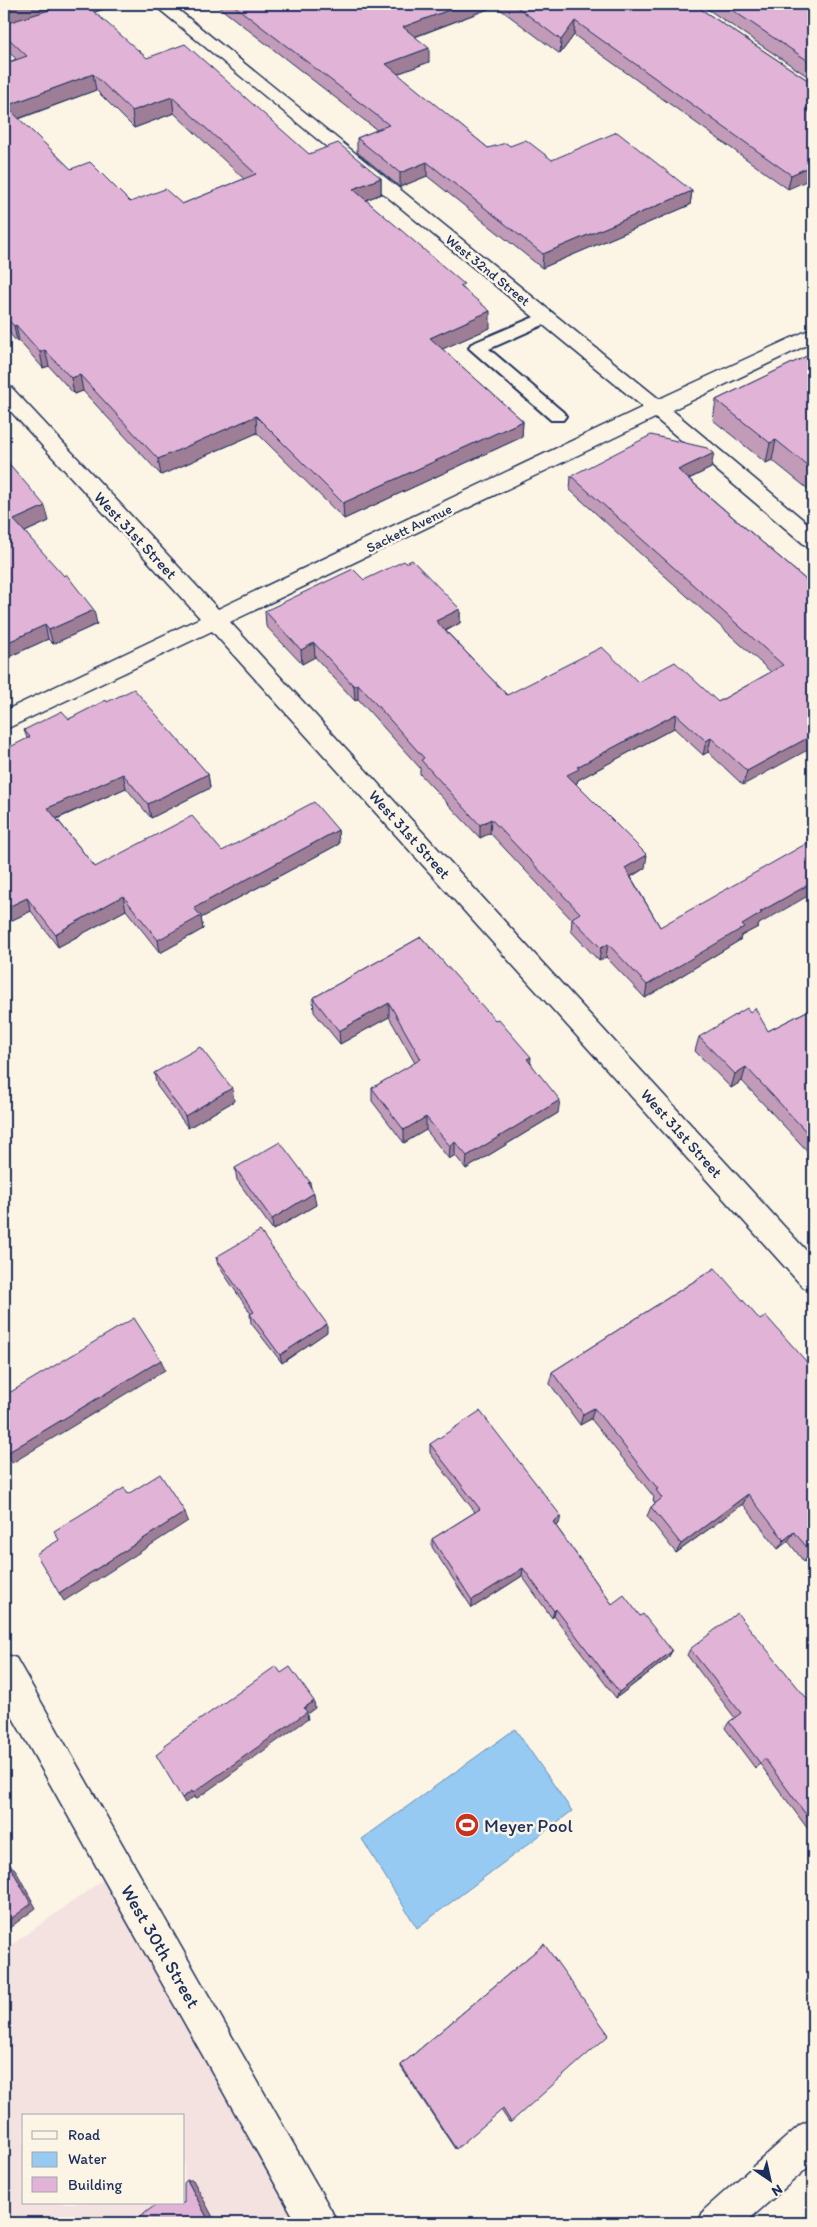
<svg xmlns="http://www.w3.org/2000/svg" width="817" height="2227" font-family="Itim,sans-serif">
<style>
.built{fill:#f4e2e1;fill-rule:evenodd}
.water{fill:#96caf3;stroke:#658cb7}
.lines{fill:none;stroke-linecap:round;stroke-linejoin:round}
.service-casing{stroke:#1b2f5e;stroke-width:4}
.minor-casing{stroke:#1b2f5e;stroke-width:3}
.service{fill:#fcf5e5;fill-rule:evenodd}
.minor{fill:#fcf5e5;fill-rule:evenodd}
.wall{fill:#c29bb9;stroke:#1b2f5e;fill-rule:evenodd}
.shaded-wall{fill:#9e7e96;stroke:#1b2f5e}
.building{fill:#e1b4d7;stroke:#1b2f5e;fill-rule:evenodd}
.labels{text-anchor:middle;stroke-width:5;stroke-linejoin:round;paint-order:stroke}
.far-street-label{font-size:14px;fill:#1b2f5e;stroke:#fcf5e5}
.street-label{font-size:16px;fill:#1b2f5e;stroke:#fcf5e5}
.near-poi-label{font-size:19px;fill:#1b2f5e;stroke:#fcf5e5;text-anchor:start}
.near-street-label{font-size:19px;fill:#1b2f5e;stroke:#fcf5e5}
</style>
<rect width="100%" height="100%" fill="#fcf5e5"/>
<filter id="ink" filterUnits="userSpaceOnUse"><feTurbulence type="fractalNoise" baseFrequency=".02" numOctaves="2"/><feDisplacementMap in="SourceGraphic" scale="10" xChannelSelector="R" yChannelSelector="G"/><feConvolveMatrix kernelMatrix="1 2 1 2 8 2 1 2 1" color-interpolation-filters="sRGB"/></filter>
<g filter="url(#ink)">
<!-- built -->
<path class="built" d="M117 1870 318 2223H4V1950ZM24 2116H184V2203H24Z"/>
<!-- water -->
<path class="water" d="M515 1729 572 1811 417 1928 362 1839Z"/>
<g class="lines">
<!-- service casing -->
<g class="service-casing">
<path id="service" d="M546 312 552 313 554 317 552 321 489 349 563 412 566 416 563 420H551L469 348 471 344Z"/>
</g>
<!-- minor casing -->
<g class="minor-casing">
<g id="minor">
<path d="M82 4H106L104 8 4 40V29Z"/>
<path d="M153 4H171L659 399 813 328V342L672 410 813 528V548L805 545 655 418 230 622 813 1258V1291L803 1287 212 631 4 730V711L200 618 4 404V385L11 387 218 609 643 407Z"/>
<path d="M4 1654 16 1658 331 2210 337 2223H297L4 1702Z"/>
<path d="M813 2119V2163L745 2223H698L704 2210 800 2125Z"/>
</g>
</g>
<!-- service -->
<use href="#service" class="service"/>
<!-- minor -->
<use href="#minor" class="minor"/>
</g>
<!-- wall -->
<g class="wall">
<path d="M4 4 147 58 309 154 381 178V194L366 200 464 289 490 328 442 349 523 421 522 437 344 519 257 433 161 475 83 391 74 394 49 366 43 368 19 341 17 342 4 327V64L16 59 4 47ZM96 90 134 128 174 113 244 179 182 204 130 202 71 169 19 119Z"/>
<path d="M215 4H693L809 81 813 82 788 189 574 35 560 54 496 6 415 37 429 62 397 74 488 148 510 146 552 160 692 191 690 205 542 268 427 176 400 187 357 152V138L377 130Z"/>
<path d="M700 4H813V80Z"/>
<path d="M813 353V493L772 460 766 463 713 420 716 400Z"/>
<path d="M4 461 49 521 25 532 97 624 53 644 48 639 4 659Z"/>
<path d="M711 468 689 479 813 586 743 785 708 752 703 755 674 728 578 780 577 783 576 784 645 868 631 877 660 927 759 924 758 927 741 936 740 940 645 998 606 957 599 961 571 931 572 920 490 833 480 838 420 774V768L358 699 355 701 315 657 302 664 266 626 265 611 364 580 460 609V623L446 631 507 695 638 682 718 702 771 672 570 490 571 476Z"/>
<path d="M107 702 208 774 210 788 151 818 126 788 57 819 95 867 222 851 338 830 339 844 201 918 203 929 160 953 126 910 58 947 31 911 4 924 27 738 24 730 69 719Z"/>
<path d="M421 937 531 1063 558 1113 466 1169 455 1155 449 1159 426 1130 404 1143 372 1101V1088L415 1063 389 1017 340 1044 314 1012 313 998Z"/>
<path d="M813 1008V1157L742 1081 731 1088 695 1051 699 1037 768 1031Z"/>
<path d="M154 1073 234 1101 188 1128 157 1086Z"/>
<path d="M235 1168 310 1182 311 1188 316 1205 273 1230 237 1180Z"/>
<path d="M216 1257 327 1332 282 1363 251 1323 250 1314H251L218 1265Z"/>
<path d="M715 1268 813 1555 804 1562 788 1541 778 1549 743 1504 676 1553 647 1516 651 1507 655 1503 653 1500 654 1497 591 1419 580 1425 550 1384 552 1372Z"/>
<path d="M430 1444 559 1524 556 1526 612 1604 640 1616 672 1651 668 1658 616 1698 554 1616 552 1618 522 1576 472 1608 432 1547V1539L475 1512 430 1453Z"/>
<path d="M690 1649 813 1706V1836L760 1764 755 1768 725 1728 729 1722 735 1718 687 1655Z"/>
<path d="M544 1944 511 2122H509L501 2110 455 2149 401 2067V2065Z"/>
</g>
<!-- shaded-wall -->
<g class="shaded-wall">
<path d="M22 4H71L4 27V10Z"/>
<path d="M465 4H496V6L403 41V27Z"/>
<path d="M575 21 574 35 560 54 561 40Z"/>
<path d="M429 48V62L386 78V64Z"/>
<path d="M93 74 96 90 9 122 6 106Z"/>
<path d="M172 97 174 113 134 128 132 111Z"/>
<path d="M813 106V119L805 109Z"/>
<path d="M427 162V176L400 187V173Z"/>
<path d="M813 165V178L788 189 791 175Z"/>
<path d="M381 178V194L353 205V189Z"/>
<path d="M692 191 690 205 542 268 543 254Z"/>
<path d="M490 311V328L429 355 430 338Z"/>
<path d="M16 325 19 341 17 342 14 326Z"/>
<path d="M45 350 49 366 43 368 40 352Z"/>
<path d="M80 375 83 391 74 394 71 378Z"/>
<path d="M256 416 257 433 161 475 158 459Z"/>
<path d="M523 421 522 437 344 519 343 503Z"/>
<path d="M776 440 772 460 766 463 770 443Z"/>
<path d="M714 453 711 468 676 485 678 470Z"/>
<path d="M45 506 49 521 18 535 14 520Z"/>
<path d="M460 609V623L436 635V621Z"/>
<path d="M94 610 97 624 53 644 49 630Z"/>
<path d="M45 625 48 639 4 659V644Z"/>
<path d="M314 643 315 657 302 664 301 650Z"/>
<path d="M358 684V699L355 701 354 686Z"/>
<path d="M676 714 674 728 578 780 577 783 566 789 567 775 577 767Z"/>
<path d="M813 735V747L743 785 747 771Z"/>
<path d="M711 738 708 752 703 755 706 741Z"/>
<path d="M123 774 126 788 51 821 48 808Z"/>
<path d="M208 774 210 788 151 818 148 804Z"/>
<path d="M491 819 490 833 480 838V825Z"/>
<path d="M338 830 339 844 201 918 203 929 160 953 158 940 194 908Z"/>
<path d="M647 855 645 868 623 881 625 868Z"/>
<path d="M813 882V893L759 924 758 927 741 936 740 940 645 998 647 985 760 912Z"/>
<path d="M123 896 126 910 58 947 55 934Z"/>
<path d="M27 898 31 911 4 924V909Z"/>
<path d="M608 944 606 957 599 961 601 948Z"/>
<path d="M389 1003V1017L340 1044 339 1031Z"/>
<path d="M531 1057 530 1070 527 1059Z"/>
<path d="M746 1067 742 1081 731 1088 735 1074Z"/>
<path d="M232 1088 234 1101 188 1128 185 1116Z"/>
<path d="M560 1100 558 1113 466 1169 467 1156Z"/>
<path d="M426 1117V1130L404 1143V1130Z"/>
<path d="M455 1142V1155L449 1159 450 1146Z"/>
<path d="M314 1193 316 1205 273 1230 272 1219Z"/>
<path d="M327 1324V1332L282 1363 280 1355Z"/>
<path d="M161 1360 165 1370 12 1463 7 1453Z"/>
<path d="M594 1408 591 1419 580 1425 583 1414Z"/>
<path d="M748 1494 743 1504 676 1553 681 1544Z"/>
<path d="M185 1512 188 1521 64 1601 59 1593Z"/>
<path d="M561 1516 559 1524 551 1530 553 1522Z"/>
<path d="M794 1532 788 1541 778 1549 784 1540Z"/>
<path d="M813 1550V1555L804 1562 811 1552Z"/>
<path d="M523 1568 522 1576 472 1608V1600Z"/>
<path d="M556 1609 554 1616 552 1618 554 1611Z"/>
<path d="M672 1651 668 1658 616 1698 619 1692Z"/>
<path d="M314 1701 315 1708 307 1714 308 1719 196 1799 195 1796 185 1803 182 1798Z"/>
<path d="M9 1864 15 1869 36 1908 4 1932V1924Z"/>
<path d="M187 2180H193L216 2223H210Z"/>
</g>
<!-- building -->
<g class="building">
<path d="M4 4H22L4 10Z"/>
<path d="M69 4H85L147 58 185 44 309 154 338 143 381 178 353 189 464 284 460 286 490 311 430 338 523 421 343 503 256 416 158 459 80 375 71 378 45 350 40 352 16 325 14 326 4 315V64L27 56 4 34V24ZM93 74 132 111 172 97 256 174 182 204 165 189 130 202 90 162 71 169 6 106Z"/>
<path d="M232 4H465L403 27 429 48 386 64 488 148 506 143 510 146 526 140 552 160 617 132 692 191 543 254 427 162 400 173 357 138 389 125Z"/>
<path d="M513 4H693L809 81 813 82V106L805 109 813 115V165L791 175 575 21 561 40Z"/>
<path d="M723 4H813V64Z"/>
<path d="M813 353V470L776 440 770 443 716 400Z"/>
<path d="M651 435 707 448 714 453 678 470 813 586V735L747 771 711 738 706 741 676 714 577 767 579 769 567 775 647 855 625 868 660 927 809 842 813 846V882L760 912 762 913 742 925 744 927 647 985 608 944 601 948 572 918 580 913 491 819 480 825 421 760 424 758 358 684 354 686 314 643 301 650 265 611 353 569 364 580 404 561 406 563 412 560 460 609 436 621 507 695 602 647 638 682 675 662 718 702 783 665 571 476Z"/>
<path d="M6 460 45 506 14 520 64 576 66 574 94 610 49 630 45 625 4 644V461Z"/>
<path d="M134 689 208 774 148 804 123 774 48 808 95 867 192 816 222 851 314 802 338 830 194 908 201 916 158 940 123 896 55 934 27 898 4 909V750L30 737 24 730 62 711 69 719 106 700 107 702Z"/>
<path d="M421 937 495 1020 498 1019 531 1057 527 1059 560 1100 467 1156 455 1142 450 1146 426 1117 404 1130 372 1088 421 1059 389 1003 339 1031 313 998Z"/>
<path d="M747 1008 750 1012 755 1008 768 1031 813 1008V1139L746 1067 735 1074 699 1037Z"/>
<path d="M200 1047 232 1088 185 1116 154 1073Z"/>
<path d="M280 1142 310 1182 308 1183 314 1193 272 1219 235 1168Z"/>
<path d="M260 1231 327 1324 280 1355 250 1314 254 1312 216 1257Z"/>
<path d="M715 1268 760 1320 766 1316 813 1369V1550L811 1552 794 1532 784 1540 748 1494 681 1544 651 1507 662 1498 656 1490 658 1489 594 1408 583 1414 552 1372Z"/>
<path d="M134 1318 161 1360 7 1453 4 1448V1396Z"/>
<path d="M480 1411 561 1516 553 1522 612 1604 624 1595 640 1616 643 1614 672 1651 619 1692 556 1609 554 1611 523 1568 472 1600 432 1539 480 1509 430 1444Z"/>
<path d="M160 1474 185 1512 59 1593 36 1554 59 1540 54 1531 124 1488 128 1494Z"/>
<path d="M737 1613 813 1706V1824L765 1759 760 1763 729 1722 741 1713 690 1649Z"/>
<path d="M276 1666 281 1673 290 1667 314 1701 304 1708 307 1712 193 1793 192 1791 182 1798 156 1755 165 1748 164 1745Z"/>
<path d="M9 1864 31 1904 4 1924V1868Z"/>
<path d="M544 1944 609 2035 511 2122 503 2109 456 2149 401 2065Z"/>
<path d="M187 2180 210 2223H132L158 2203H184V2183Z"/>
</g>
</g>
<!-- icons -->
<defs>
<g id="stadium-disc" transform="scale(1.25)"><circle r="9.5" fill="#c8321e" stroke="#fcf5e5"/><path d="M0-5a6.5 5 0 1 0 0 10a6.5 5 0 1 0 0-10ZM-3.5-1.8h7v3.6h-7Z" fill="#fff"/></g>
</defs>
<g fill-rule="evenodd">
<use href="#stadium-disc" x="467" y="1825"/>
</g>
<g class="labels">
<!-- far-street labels -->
<g class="far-street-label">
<text transform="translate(488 270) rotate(39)" y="5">West 32nd Street</text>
<text transform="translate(409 528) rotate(-26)" y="5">Sackett Avenue</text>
</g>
<!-- street labels -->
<g class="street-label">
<text transform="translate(136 535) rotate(47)" y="6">West 31st Street</text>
<text transform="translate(410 834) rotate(48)" y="6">West 31st Street</text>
<text transform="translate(682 1133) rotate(48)" y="6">West 31st Street</text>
</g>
<!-- near-poi labels -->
<g class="near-poi-label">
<text x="484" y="1832">Meyer Pool</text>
</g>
<!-- near-street labels -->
<g class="near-street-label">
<text transform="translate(161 1946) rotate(60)" y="7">West 30th Street</text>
</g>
</g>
<!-- margin -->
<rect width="817" height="2227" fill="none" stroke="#fcf5e5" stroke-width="20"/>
<rect x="10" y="10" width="797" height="2207" fill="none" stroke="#1b2f5e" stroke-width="2" filter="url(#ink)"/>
<!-- legend -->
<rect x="22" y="2114" width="162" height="90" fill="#fcf5e5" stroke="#a2a6af"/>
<rect x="32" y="2131" width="25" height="8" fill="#fcf5e5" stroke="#a2a6af"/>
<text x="68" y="2140" font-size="15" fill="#1b2f5e">Road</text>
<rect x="32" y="2152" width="25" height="15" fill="#96caf3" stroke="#a2a6af"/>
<text x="68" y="2164" font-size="15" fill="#1b2f5e">Water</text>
<rect x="32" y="2177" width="25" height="15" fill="#e1b4d7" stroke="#a2a6af"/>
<text x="68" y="2190" font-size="15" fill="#1b2f5e">Building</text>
<!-- north arrow -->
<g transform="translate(770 2180) rotate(146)" stroke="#fcf5e5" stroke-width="4" paint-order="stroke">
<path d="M0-4L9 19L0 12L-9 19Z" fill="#1b2f5e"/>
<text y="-8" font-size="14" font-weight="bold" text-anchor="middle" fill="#1b2f5e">N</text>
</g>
</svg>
